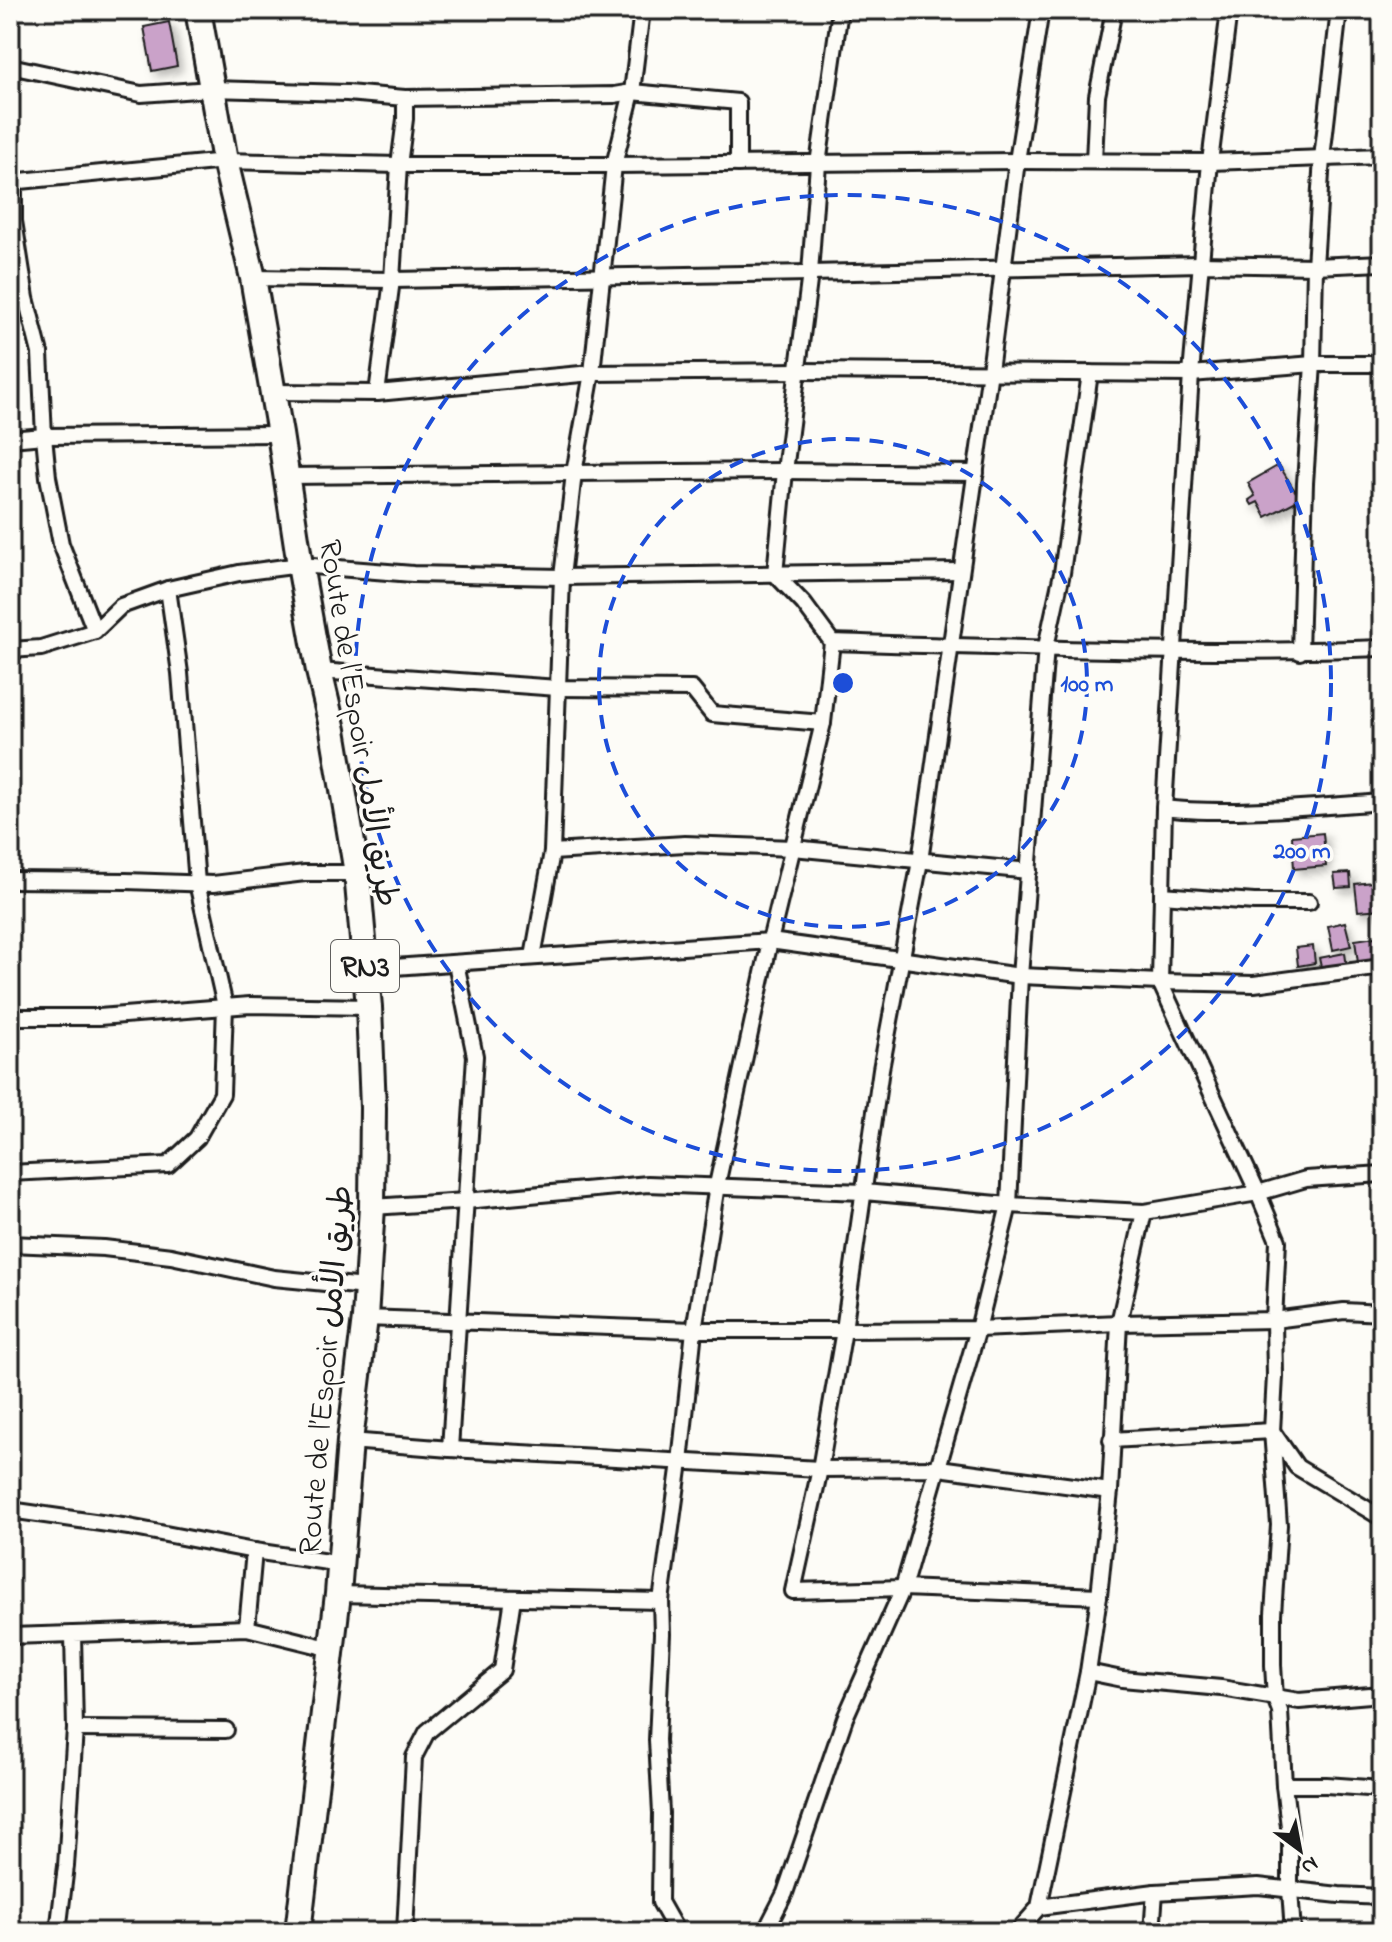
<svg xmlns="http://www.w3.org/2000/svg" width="1392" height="1942" font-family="'Indie Flower','Playpen Sans Arabic',sans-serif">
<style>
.building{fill:#caa2c9;stroke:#1c1c1c;stroke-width:2;filter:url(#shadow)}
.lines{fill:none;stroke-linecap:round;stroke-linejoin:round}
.minor-casing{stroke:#1c1c1c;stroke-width:20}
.trunk-casing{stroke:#1c1c1c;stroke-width:30}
.minor{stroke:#fdfcf7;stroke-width:14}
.trunk{stroke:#fdfcf7;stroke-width:24}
.ring{fill:none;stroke:#1d4ed8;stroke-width:4;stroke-dasharray:14 10}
.labels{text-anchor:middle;stroke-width:7;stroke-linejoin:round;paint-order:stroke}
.shield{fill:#fdfcf7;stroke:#605f5e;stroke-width:2}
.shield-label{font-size:30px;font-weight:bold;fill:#1c1c1c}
.street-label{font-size:32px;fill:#1c1c1c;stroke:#fdfcf7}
.centre{fill:#1d4ed8;stroke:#fdfcf7;stroke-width:4}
.ring-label{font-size:24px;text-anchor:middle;font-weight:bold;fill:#1d4ed8;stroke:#fdfcf7;stroke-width:7;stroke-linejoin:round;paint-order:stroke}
</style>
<defs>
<filter id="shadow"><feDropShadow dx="5" dy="5" stdDeviation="4" flood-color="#0004"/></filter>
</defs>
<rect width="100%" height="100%" fill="#fdfcf7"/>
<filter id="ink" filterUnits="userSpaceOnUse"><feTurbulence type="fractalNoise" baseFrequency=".0125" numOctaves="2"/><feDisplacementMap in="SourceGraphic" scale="16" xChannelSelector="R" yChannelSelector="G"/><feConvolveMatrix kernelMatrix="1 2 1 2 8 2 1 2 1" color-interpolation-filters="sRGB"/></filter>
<g filter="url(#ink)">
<!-- building -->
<g class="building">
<path d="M169 22 177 66 152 71 144 27Z"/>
<path d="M1279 465 1300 499 1266 517 1258 502 1252 505 1249 500 1255 496 1248 483Z"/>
<path d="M1323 833 1326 866 1294 869 1292 836Z"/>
<path d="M1350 873 1351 887 1336 888 1334 874Z"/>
<path d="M1382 881V909L1358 911 1355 884Z"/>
<path d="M1345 922 1351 946 1333 950 1328 926Z"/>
<path d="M1382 936V959L1358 963 1355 940Z"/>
<path d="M1313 946 1315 963 1298 966 1296 948Z"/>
<path d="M1345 953 1347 967 1322 972 1319 958Z"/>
</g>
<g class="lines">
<!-- minor casing -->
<g class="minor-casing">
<g id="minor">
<path d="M840 10 818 164 810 273 785 471 775 574 804 604 832 642C1015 648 1199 655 1382 648"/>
<path d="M1041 10 1017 161 990 371 920 861 881 1069 844 1330 820 1469 793 1591 903 1588 1099 1596"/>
<path d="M1229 10 1210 162 1191 374 1164 808 1160 982 1258 1193 1306 1179 1382 1174"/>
<path d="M10 66 141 94 211 89 347 93 405 98 614 95 632 92 738 102V164"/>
<path d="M1094 161 1097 96 1114 10"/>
<path d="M10 182 225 161 399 165H614L1017 161 1210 162 1382 156"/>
<path d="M14 183V221L26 298 40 353 44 436 48 477 61 544 95 631"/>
<path d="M253 278 392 280 810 273 1200 264 1315 266 1382 263"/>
<path d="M272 392 377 393 592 373 799 371 1191 374 1313 364H1382"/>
<path d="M377 393 392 280 399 165 405 119V98"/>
<path d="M10 439 44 436 280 434"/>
<path d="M287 476 785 471 976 473"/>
<path d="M10 650 41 648 95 631 121 606 168 589 239 573 300 565 413 574 562 577 960 571"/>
<path d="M1300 652 1305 483 1313 364 1315 266 1322 158 1339 10"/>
<path d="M319 671 558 688 692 689 712 714 823 723"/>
<path d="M1164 808C1185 811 1205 811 1226 811 1278 811 1330 806 1382 802"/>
<path d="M552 852 685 844 793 848 1029 871"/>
<path d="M10 880 126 881 213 884 305 873H357"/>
<path d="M1162 895 1254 902H1309"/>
<path d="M533 957 552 852 562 577 574 473 592 373 614 165 632 92 642 10"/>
<path d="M365 969 770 941 1020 976 1160 982 1254 984 1382 967"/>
<path d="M10 1017H99L250 1005 369 1007"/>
<path d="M10 1173 168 1165 197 1138 222 1094 225 1006 197 883 180 673 168 589"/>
<path d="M372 1207 466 1201 648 1184 864 1192 1009 1205 1144 1212 1258 1193 1278 1241 1274 1320 1275 1376 1272 1431 1279 1525 1273 1614V1665L1275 1698 1280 1711 1284 1785 1290 1835V1890L1293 1932"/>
<path d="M10 1244 104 1248 171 1256 274 1278 366 1287"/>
<path d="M365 1318 694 1330H844L978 1329 1119 1323 1274 1320 1344 1311 1382 1313"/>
<path d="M1111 1440 1272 1431 1297 1467 1382 1518"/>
<path d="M350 1441 450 1449 820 1469 939 1468 1110 1491"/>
<path d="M450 1449 475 1056 456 963"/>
<path d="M10 1510 129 1527 254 1551 341 1564"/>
<path d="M338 1594 661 1601 680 1462 694 1330 717 1185 770 941 823 723 832 642"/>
<path d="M661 1601 662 1634 657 1740 661 1813 660 1902 677 1932"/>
<path d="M247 1628 254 1551"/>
<path d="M10 1636 73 1634"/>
<path d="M1088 1672 1122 1679 1221 1688 1299 1701 1382 1694"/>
<path d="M75 1729 226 1730"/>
<path d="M1284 1785H1326L1382 1789"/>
<path d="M1039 1907 1155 1892 1258 1886 1339 1895 1382 1897"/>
<path d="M58 1932 66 1866 75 1729 73 1634 247 1628 332 1649"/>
<path d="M405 1932 414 1757 427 1732 502 1670 513 1598"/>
<path d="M765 1932 785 1893 845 1718 903 1588 978 1329 1009 1205 1020 976 1046 647 1062 573 1090 373"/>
<path d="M1017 1932 1039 1907 1088 1672 1099 1596 1110 1491 1119 1323 1144 1212"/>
<path d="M1152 1932 1155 1892"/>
</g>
</g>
<!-- trunk casing -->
<g class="trunk-casing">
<path id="trunk" d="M198 10 225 161 253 278 280 434 300 565 319 671 333 730 357 873 369 1007 373 1108 372 1207 365 1318 350 1441 338 1594 298 1932"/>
</g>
<!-- minor -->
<use href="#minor" class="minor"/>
<!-- trunk -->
<use href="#trunk" class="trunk"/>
</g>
</g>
<!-- distance rings -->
<g class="ring">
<circle cx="843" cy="683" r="244"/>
<circle cx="843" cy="683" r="488"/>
</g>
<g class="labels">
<!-- shield labels -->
<rect class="shield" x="331" y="940" width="68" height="52" rx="6"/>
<g class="shield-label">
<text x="365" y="976">RN3</text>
</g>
<!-- street labels -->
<g class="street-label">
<text transform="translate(360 723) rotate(81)" y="11">Route de l’Espoir طريق الأمل</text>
<text transform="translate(324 1370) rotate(-85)" y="11">Route de l’Espoir طريق الأمل</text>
</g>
</g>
<circle cx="843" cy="683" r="12" class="centre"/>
<g class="ring-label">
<text x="1087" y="691">100 m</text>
<text x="1302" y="858">200 m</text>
</g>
<!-- margin -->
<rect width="1392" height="1942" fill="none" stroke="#fdfcf7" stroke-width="40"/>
<rect x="20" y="20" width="1352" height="1902" fill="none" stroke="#1c1c1c" stroke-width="3" filter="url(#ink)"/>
<!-- north arrow -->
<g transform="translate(1300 1850) rotate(148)" stroke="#fdfcf7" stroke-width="6" paint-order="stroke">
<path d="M0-6L14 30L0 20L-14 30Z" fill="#1c1c1c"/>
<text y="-12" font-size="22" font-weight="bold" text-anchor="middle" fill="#1c1c1c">N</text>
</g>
</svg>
